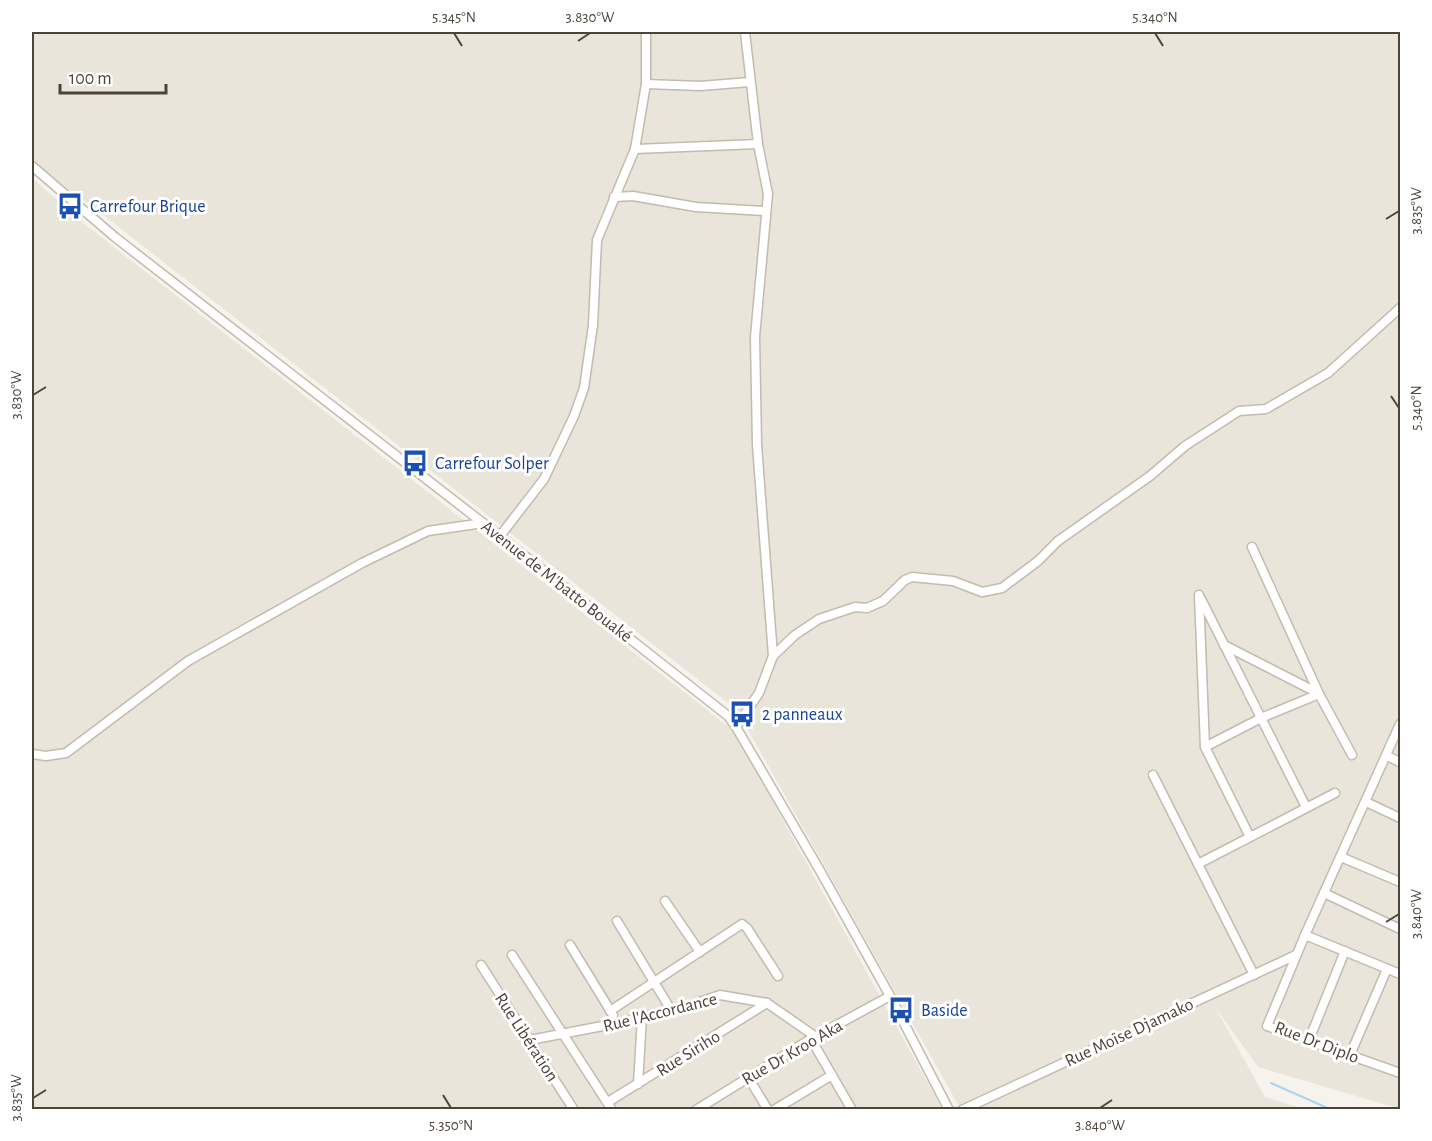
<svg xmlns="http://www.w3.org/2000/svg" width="1432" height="1141" font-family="'Alegreya Sans',sans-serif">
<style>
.residential{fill:#eae5da}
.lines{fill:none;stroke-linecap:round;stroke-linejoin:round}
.stream{stroke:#a9d4f2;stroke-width:2}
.minor-casing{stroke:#c2bbae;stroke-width:11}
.minor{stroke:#fff;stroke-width:8}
.ticks{fill:none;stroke:#4b4439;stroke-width:2}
.labels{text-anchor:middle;stroke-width:6;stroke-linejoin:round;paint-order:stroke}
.transit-label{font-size:18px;fill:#164399;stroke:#fff;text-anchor:start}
.street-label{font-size:18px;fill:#4b4439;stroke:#fff}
.neatline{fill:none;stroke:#4b4439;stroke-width:2}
.ticks-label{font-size:15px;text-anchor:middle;fill:#4b4439}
</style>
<rect width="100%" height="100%" fill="#f6f3ec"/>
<!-- residential -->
<g class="residential">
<path d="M32 32H1400V1109L1258 1067 1215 1007 1265 1097 1303 1109H976L1180 1013 960 1108 737 710 93 207 32 162Z"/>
<path d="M32 178 87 226 734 731 942 1109H32Z"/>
</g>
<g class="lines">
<!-- stream -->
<path class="stream" d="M1271 1083 1332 1110"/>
<!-- minor casing -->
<g class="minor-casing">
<g id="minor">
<path d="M646 84 700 86 750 82"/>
<path d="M635 149 758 144"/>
<path d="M32 166 116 238 483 523 728 716 736 727 819 869 890 996 949 1110"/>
<path d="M614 197 633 196 696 207 766 211"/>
<path d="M500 536 544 479 574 416 584 388 593 325 597 240 635 149 646 84V32"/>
<path d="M1252 547 1319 694 1352 755"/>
<path d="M1199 595 1205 747 1250 837"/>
<path d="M1201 599 1306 807"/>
<path d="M1224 645 1318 693"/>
<path d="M773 656 795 635 819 619 855 607 867 608 883 601 905 580 912 577 953 581 982 592 1002 588 1038 561 1058 541 1150 476 1185 446 1239 411 1266 409 1328 373 1400 308"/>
<path d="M1400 724 1305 935 1267 1026 1400 1073"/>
<path d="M736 727 759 693 773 656 757 445 755 337 768 194 758 144 745 32"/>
<path d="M1205 747 1261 718 1319 694"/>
<path d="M32 754 46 756 66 753 188 661 362 563 428 531 483 523"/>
<path d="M1387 756 1400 762"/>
<path d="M1153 775 1254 975"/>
<path d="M1366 802 1400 818"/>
<path d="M1341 857 1400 882"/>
<path d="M1198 864 1335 793"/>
<path d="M1324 893 1400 929"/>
<path d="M665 901 700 952"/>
<path d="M617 921 671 1010"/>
<path d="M1305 935 1400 974"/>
<path d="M570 945 613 1015"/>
<path d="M512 955 612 1110"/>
<path d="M481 965 574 1110"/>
<path d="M610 1011 742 924 747 928 778 976"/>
<path d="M811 1039 852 1110"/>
<path d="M530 1040 618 1023 694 1004 720 995 767 1003 816 1037"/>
<path d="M1309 1040 1345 951"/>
<path d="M1350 1055 1387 969"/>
<path d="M748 1077 768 1110"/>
<path d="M638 1084 642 1017"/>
<path d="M608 1102 767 1003"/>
<path d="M696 1110 811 1039 890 996"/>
<path d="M774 1110 832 1075"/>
<path d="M962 1110 1296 955"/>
</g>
</g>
<!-- minor -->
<use href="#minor" class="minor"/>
</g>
<!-- ticks -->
<path class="ticks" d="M454 33 462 46M1155 33 1163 46M578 41 590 33M1386 219 1399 211M33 395 46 387M1391 396 1399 408M1386 922 1399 914M443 1095 451 1108M33 1098 46 1090M1100 1108 1112 1100"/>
<!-- icons -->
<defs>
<g id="bus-bare" transform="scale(2.07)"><path d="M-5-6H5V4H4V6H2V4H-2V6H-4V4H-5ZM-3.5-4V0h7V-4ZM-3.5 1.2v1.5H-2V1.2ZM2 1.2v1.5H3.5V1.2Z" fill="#1a4fb4" stroke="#fff" stroke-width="2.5" paint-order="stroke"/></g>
</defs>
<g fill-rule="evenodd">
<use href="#bus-bare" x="70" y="206"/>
<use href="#bus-bare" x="415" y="463"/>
<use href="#bus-bare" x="742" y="714"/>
<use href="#bus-bare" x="901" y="1010"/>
</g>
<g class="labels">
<!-- transit labels -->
<g class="transit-label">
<text x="90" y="212">Carrefour Brique</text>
<text x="435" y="469">Carrefour Solper</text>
<text x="762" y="720">2 panneaux</text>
<text x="921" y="1016">Baside</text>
</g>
<!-- street labels -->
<g class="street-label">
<text transform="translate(557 581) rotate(38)" y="6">Avenue de M'batto Bouaké</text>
<text transform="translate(660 1012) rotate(-14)" y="6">Rue l'Accordance</text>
<text transform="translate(1129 1032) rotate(-25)" y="6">Rue Moïse Djamako</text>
<text transform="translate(527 1037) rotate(57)" y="6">Rue Libération</text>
<text transform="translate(1317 1042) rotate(21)" y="6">Rue Dr Diplo</text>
<text transform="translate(792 1052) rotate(-30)" y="6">Rue Dr Kroo Aka</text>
<text transform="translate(688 1053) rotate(-32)" y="6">Rue Siriho</text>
</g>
</g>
<!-- border -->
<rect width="1432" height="1141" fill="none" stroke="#ffffff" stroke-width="66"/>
<!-- scale -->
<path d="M60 84v9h106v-9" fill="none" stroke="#4b4439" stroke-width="3"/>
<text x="69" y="84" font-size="18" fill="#4b4439" stroke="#ffffff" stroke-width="4.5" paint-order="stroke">100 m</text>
<rect x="33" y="33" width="1366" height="1075" class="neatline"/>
<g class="ticks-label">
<text x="454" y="22">5.345°N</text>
<text x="590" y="22">3.830°W</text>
<text x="1155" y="22">5.340°N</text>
<text transform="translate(1416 211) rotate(-90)" y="5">3.835°W</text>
<text transform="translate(16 395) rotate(-90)" y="5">3.830°W</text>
<text transform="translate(1416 408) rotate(-90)" y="5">5.340°N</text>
<text transform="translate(1416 914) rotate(-90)" y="5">3.840°W</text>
<text transform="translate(16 1098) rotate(-90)" y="5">3.835°W</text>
<text x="451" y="1130">5.350°N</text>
<text x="1100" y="1130">3.840°W</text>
</g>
</svg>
